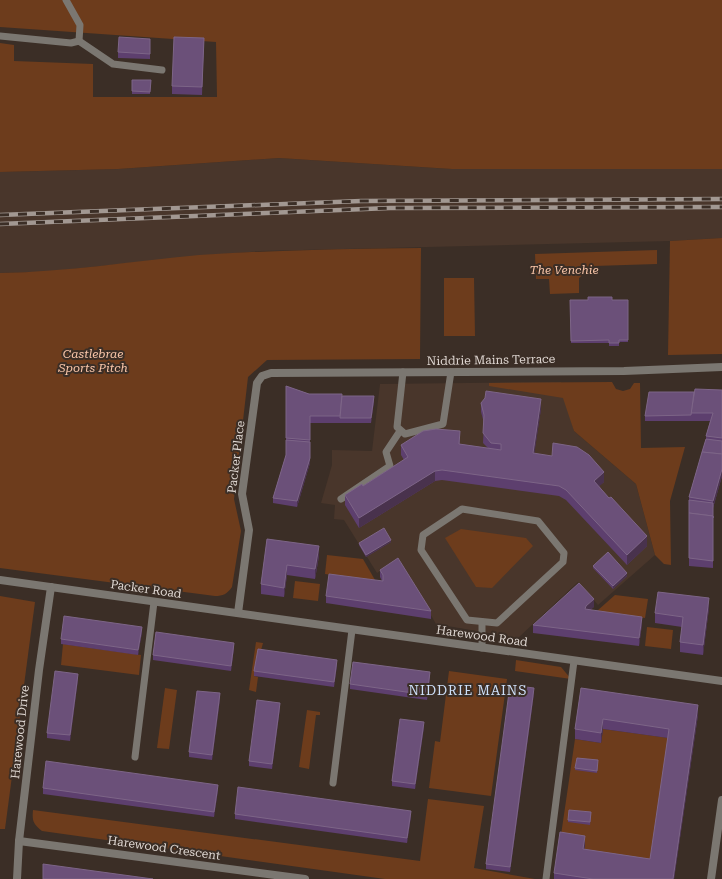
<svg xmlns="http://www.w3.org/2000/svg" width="722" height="879" font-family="'Roboto Serif',serif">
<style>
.built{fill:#49362b}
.green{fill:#6d3c1c}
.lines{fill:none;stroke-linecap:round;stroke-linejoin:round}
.lane{stroke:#7b7771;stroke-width:7}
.street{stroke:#7b7771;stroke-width:8}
.rail-casing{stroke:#a29892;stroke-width:4.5}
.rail{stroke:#3b2e26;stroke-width:3;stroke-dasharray:9;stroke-linecap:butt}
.wall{fill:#5d3f6e}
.shaded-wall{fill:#49324d}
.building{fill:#6b5079;stroke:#7d6587}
.labels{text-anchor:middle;stroke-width:4;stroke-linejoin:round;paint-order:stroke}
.park-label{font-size:12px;font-style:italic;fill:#fac6a9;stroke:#3b2e26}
.street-label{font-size:12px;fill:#dfd7d2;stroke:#3b2e26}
.neighbourhood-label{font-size:13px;letter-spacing:1px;fill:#cee0f9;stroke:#3b2e26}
</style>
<rect width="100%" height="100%" fill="#3b2e26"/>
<!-- built -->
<g class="built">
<path d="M279 158 452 169H722V238L670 241 261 251 198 256 44 272 0 273V172L118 169Z"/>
<path d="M561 382 574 431 636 484 655 555 598 605 578 582 518 638 436 624 399 559 377 573 344 520 334 519 335 505 321 503 332 465V450L372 451 380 384Z"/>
</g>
<!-- green -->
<g class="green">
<path d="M0 0H722V169H452L279 158 118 169 0 172V43L14 45V61L93 64V97H217L216 42 0 27Z"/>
<path d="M722 238V354L668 355 670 241Z"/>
<path d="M421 248 420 359 267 360 248 377 234 499 241 531 232 587C227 594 223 596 215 596L0 568V273C67 272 133 261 199 255 273 250 347 249 421 248Z"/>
<path d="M657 250V264L594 266 579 278V293L550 294 549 279H536L535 254Z"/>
<path d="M444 278H474L475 336H444Z"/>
<path d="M612 382 616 389 623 391 630 389 634 383H640L641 448 685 447 670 501 671 565 664 564 655 555 636 484 574 431 563 398 489 386V383Z"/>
<path d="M461 529 526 538 533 546 492 588 476 587 445 538Z"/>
<path d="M327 555 363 559 375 580 325 574Z"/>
<path d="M295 581 320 584 318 601 293 598Z"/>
<path d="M615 595 648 599 645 618 597 611Z"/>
<path d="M0 596 35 602 5 829H0Z"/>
<path d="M647 627 673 630 671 649 645 646Z"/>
<path d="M256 642 263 643 254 676 258 677 256 692 249 690Z"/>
<path d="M63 644 141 655 139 675 61 665Z"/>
<path d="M516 660 561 667 571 679 515 671Z"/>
<path d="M449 671 507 679 491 796 429 788 435 741 440 742Z"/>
<path d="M165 688 177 690 169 749 157 748Z"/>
<path d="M307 710 320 712V715H316L309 769 299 767Z"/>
<path d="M603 729 669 738 650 869 560 842 575 739 601 743Z"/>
<path d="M428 799 484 806 474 868 535 879H385L42 831C33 824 32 821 33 810L420 861Z"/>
</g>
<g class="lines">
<!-- lane -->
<g class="lane">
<path d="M66 0 80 25 79 41"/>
<path d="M0 36 71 43 79 41 113 64 162 70"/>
<path d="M403 372 397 427 405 434 443 424 451 372"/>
<path d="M341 499 390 466 386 452 400 431"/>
<path d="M462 509 538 521 564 553 563 562 497 623 467 620 421 550 423 535Z"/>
<path d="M482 648V622"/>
<path d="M135 757 154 602"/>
<path d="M333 783 352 630"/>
<path d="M546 879 574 661"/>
</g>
<!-- street -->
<g class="street">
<path d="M0 580 722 681"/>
<path d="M238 613 249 530 242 494 257 383 262 376 271 373 624 371 722 367"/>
<path d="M19 841 305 879"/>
<path d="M17 879 19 841 39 670 51 587"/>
<path d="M711 879 722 800"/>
</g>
<!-- rail casing -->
<g class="rail-casing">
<g id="rail">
<path d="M0 215 361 201 722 199"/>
<path d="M0 224 390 208 722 207"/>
</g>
</g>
<!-- rail -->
<use href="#rail" class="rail"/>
</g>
<!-- wall -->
<g class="wall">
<path d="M204 38 202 95 172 94V86Z"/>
<path d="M150 39V59L118 58V52Z"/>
<path d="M132 80H151L150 94H132Z"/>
<path d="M570 300H628V342H619V346H609V343H571Z"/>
<path d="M286 386 309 394 342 396 374 401 371 423H310V463L297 507 273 503V498L286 455Z"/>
<path d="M722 390V476L713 508V568L689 566V497L706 439V436L710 421H645V416L694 392Z"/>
<path d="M481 403 541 409 534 454 604 482 599 486 647 546 627 565 566 500 559 496 442 480 435 481 359 528 345 505V495L363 486 404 460 401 455V445L460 441V444L488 448 483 443 484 423 481 412Z"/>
<path d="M267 539 319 556 315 579 287 575 284 597 261 594V584Z"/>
<path d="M391 542 366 557 359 545V543Z"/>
<path d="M593 566 627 576 613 589 593 568Z"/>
<path d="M380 570 431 611V619L326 603V596L382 581 380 577Z"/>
<path d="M594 607 590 610 642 624 639 646 533 633V625Z"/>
<path d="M709 608 703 655 680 652V642L682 627 655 623V613Z"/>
<path d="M142 632 138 655 61 644V639Z"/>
<path d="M234 648 231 671 153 660V655Z"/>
<path d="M337 665 334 687 254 676V671Z"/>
<path d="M430 677 427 700 350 689V684Z"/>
<path d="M78 679 70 741 47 738V733Z"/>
<path d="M581 688 698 715 674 879H554V873L585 846 584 849 650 859 668 738 603 729 601 743 575 739V729Z"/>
<path d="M534 693 510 872 486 869V864Z"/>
<path d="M220 699 212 760 189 757V752Z"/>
<path d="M280 708 272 769 249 766V761Z"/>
<path d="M424 727 415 789 392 786V781Z"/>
<path d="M598 763 597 773 575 770V768Z"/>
<path d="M43 788 218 790 214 817 43 794Z"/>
<path d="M235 814 411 816 407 843 235 819Z"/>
<path d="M591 815 590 825 568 822V820Z"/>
</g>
<!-- shaded-wall -->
<g class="shaded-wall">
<path d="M374 396V401L371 423V418Z"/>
<path d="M541 399V409L533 463V453Z"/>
<path d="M460 431V441L459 454V444Z"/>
<path d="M310 458V463L297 507V501Z"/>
<path d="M722 469V476L713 508V501Z"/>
<path d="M435 471V481L359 528V518Z"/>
<path d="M604 472V482L594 491V481Z"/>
<path d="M647 536V546L627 565V555Z"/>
<path d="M391 540V542L366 557V555Z"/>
<path d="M319 546V556L315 579V569Z"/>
<path d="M287 565V575L284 597V588Z"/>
<path d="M627 573V576L613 589V586Z"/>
<path d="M709 598V608L703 655V645Z"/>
<path d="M594 599V607L586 613 585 609 586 606Z"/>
<path d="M642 617V624L639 646V638Z"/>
<path d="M142 627V632L138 655V650Z"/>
<path d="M234 643V648L231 671V666Z"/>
<path d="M337 660V665L334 687V682Z"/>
<path d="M430 672V677L427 700V695Z"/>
<path d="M78 674V679L70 741V735Z"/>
<path d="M534 688V693L510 872V867Z"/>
<path d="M220 693V699L212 760V755Z"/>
<path d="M280 703V708L272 769V764Z"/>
<path d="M698 705V715L674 879H673Z"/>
<path d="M603 719V729L601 743V733Z"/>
<path d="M424 722V727L415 789V784Z"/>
<path d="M218 785V790L214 817V812Z"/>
<path d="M411 811V816L407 843V838Z"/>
<path d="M585 836V846L583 859V849Z"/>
</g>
<!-- building -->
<g class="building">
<path d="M119 37 150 39V54L118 52Z"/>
<path d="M174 37 204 38 202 87 172 86Z"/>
<path d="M132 80H151L150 92 132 91Z"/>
<path d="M588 297H612V300H628V340H619V343H609V340L571 341 570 300H588Z"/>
<path d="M286 386 309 394H342L340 416H310V440L286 438Z"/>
<path d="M695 389 722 390V438L706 436 713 413H691Z"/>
<path d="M486 391 541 399 533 453 552 456 553 443 577 447 589 455 604 472 594 481 609 498 611 497 647 536 627 555 566 490 559 486 442 470 435 471 359 518 345 495 362 484 363 486 408 457 401 445 423 431 436 429 460 431 459 444 501 450V444L491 443 483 433 484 415 481 403 485 398Z"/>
<path d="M649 392H694L691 415 645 416Z"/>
<path d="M342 396H374L371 418H340Z"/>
<path d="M706 439 722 441V454L702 452Z"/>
<path d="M286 440 310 442V458L297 501 273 498 286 455Z"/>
<path d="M702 452 722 454V469L713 501 689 497Z"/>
<path d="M689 500 713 503V518V516L689 513Z"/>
<path d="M689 513 713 516V561L689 558Z"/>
<path d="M384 528 391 540 366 555 359 543Z"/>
<path d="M267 539 319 546 315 569 287 565 284 588 261 584Z"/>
<path d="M608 552 627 573 613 586 593 566Z"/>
<path d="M398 558 431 611 326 596 329 574 383 581V575L380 570Z"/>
<path d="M579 583 594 599 586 606 585 609 642 617 639 638 533 625Z"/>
<path d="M658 592 709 598 703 645 680 642 683 617 655 613Z"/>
<path d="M64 616 142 627 138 650 61 639Z"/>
<path d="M156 632 234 643 231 666 153 655Z"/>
<path d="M258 649 337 660 334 682 254 671Z"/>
<path d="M353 662 430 672 427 695 350 684Z"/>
<path d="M55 671 78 674 70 735 47 733Z"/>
<path d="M510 685 534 688 510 867 486 864Z"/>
<path d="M581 688 698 705 673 879H593L554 873 560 832 585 836 583 849 650 859 669 729 603 719 601 733 575 729Z"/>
<path d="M197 691 220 693 212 755 189 752Z"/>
<path d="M257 700 280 703 272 764 249 761Z"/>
<path d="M400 719 424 722 415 784 392 781Z"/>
<path d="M577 758 598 760 597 771 575 768Z"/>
<path d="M46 761 218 785 214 812 43 788Z"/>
<path d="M238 787 411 811 407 838 235 814Z"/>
<path d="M569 810 591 812 590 822 568 820Z"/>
<path d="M43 864 153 879H43Z"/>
</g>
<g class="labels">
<!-- park labels -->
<g class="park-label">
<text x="564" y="274">The Venchie</text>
<text x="93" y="358">Castlebrae<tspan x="93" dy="14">Sports Pitch</tspan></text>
</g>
<!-- street labels -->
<g class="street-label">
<text transform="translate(491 360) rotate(-1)" y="4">Niddrie Mains Terrace</text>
<text transform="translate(236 457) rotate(-83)" y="4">Packer Place</text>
<text transform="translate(146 589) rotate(8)" y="4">Packer Road</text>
<text transform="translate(482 636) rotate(8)" y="4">Harewood Road</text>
<text transform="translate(20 732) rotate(-84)" y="4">Harewood Drive</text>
<text transform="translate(164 848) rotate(8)" y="4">Harewood Crescent</text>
</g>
<!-- neighbourhood labels -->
<g class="neighbourhood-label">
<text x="468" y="695">NIDDRIE MAINS</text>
</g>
</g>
</svg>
